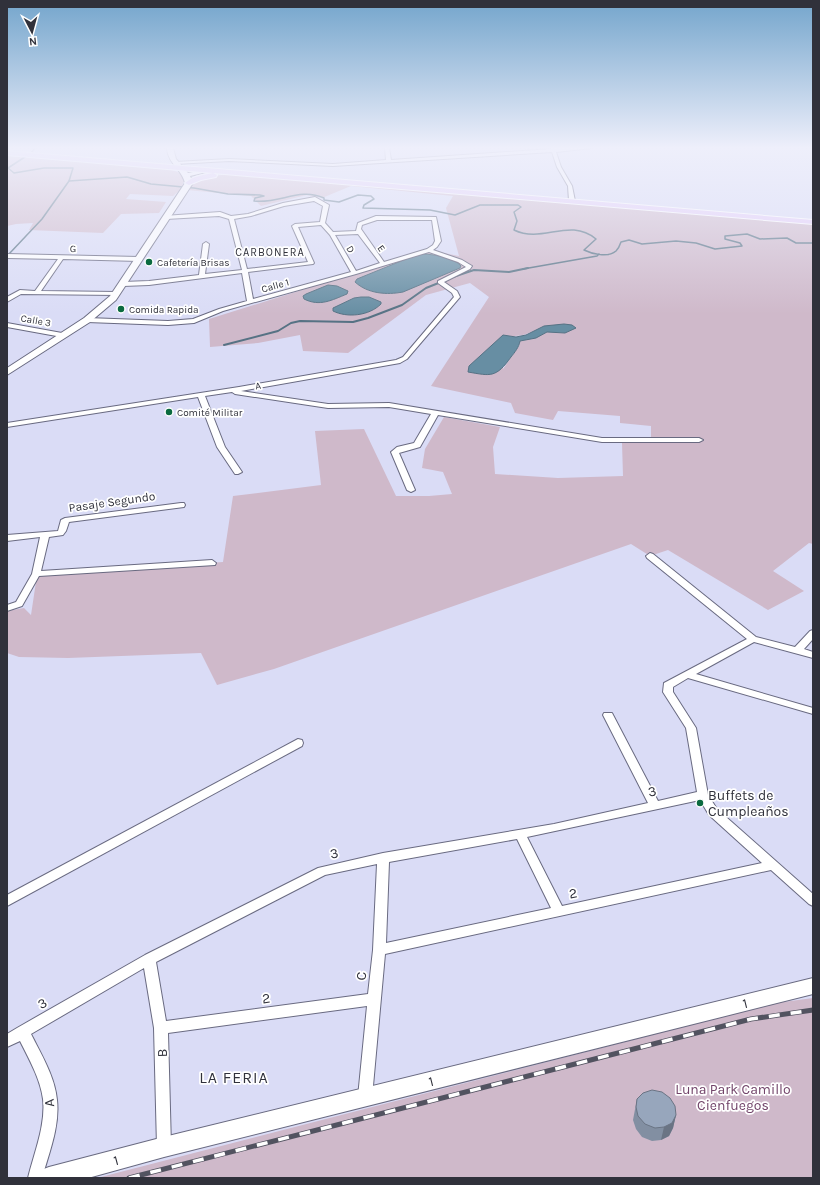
<svg xmlns="http://www.w3.org/2000/svg" width="820" height="1185" font-family="Karla,sans-serif">
<style>
.green{fill:#cfb9ca;fill-rule:evenodd}
.water{fill:#678ea3;stroke:#567284}
.lines{fill:none;stroke-linecap:round;stroke-linejoin:round}
.stream-far1{stroke:#567284;stroke-width:1.5}
.stream{stroke:#567284;stroke-width:2}
.street-casing{stroke:#696a81;stroke-width:2}
.secondary-casing{stroke:#696a81;stroke-width:2}
.primary-casing{stroke:#fff;stroke-width:2}
.street{fill:#fff;fill-rule:evenodd}
.secondary{fill:#fff;fill-rule:evenodd}
.primary{fill:#e5cef9;fill-rule:evenodd}
.rail-casing{stroke:#525360;stroke-width:5}
.rail{stroke:#fff;stroke-width:3.5;stroke-dasharray:11;stroke-linecap:butt}
.wall{fill:#828fa2}
.shaded-wall{fill:#6a7484}
.building{fill:#97a6bc;stroke:#6a7484}
.poi-dot{fill:#0a6a3f;stroke:#fff;stroke-width:1.5}
.labels{text-anchor:middle;stroke-width:3.5;stroke-linejoin:round;paint-order:stroke}
.far-street-label{font-size:10px;fill:#30313b;stroke:#fff}
.far-poi-label{font-size:10px;fill:#30313b;stroke:#fff;text-anchor:start}
.far-neighbourhood-label{font-size:11px;letter-spacing:1px;fill:#30313b;stroke:#fff}
.street-label{font-size:12px;fill:#30313b;stroke:#fff}
.near-street-label{font-size:14px;fill:#30313b;stroke:#fff}
.near-poi-label{font-size:14px;fill:#30313b;stroke:#fff;text-anchor:start}
.near-park-label{font-size:14px;fill:#714369;stroke:#fff}
.near-neighbourhood-label{font-size:16px;letter-spacing:1px;fill:#30313b;stroke:#fff}
</style>
<rect width="100%" height="100%" fill="#dadcf6"/>
<!-- green -->
<g class="green">
<path d="M7 156 167 168C174 171 182 172 185 179L180 190 173 196 130 194 126 199 166 202 159 213 121 214 103 233 29 230 33 223 16 224 7 226Z"/>
<path d="M231 174 813 224V544L809 543 773 571 804 591 768 610 668 550 650 556 631 544 274 669 217 685 201 653 68 658 19 657 7 653V611L24 608 31 615 37 575 223 562 233 496 321 485 315 431 364 429 396 496H429L452 494 443 472 422 468 425 449 444 417 500 427 493 447 495 474 558 478 623 476 622 443 651 440V426L620 423V416L558 411 553 420 515 413 511 403 431 386 489 297 470 283 426 295 348 353 303 351 300 335 258 343 210 347 209 319 429 250 459 256 446 208 453 196 351 186 322 198 307 195 261 206 251 196 187 190C199 176 213 176 231 174ZM429 254 403 292 386 294 416 255ZM544 326 565 333 547 332 536 338 520 341 519 346 503 369V335C522 338 527 334 544 326Z"/>
<path d="M813 998V1178H97L776 1003Z"/>
</g>
<!-- water -->
<g class="water">
<path d="M423 254C432 254 455 258 461 266L460 268 403 292C387 295 368 294 355 282L357 279 416 255Z"/>
<path d="M328 285 337 286 348 291 347 294C332 300 320 307 304 299L303 296 306 294Z"/>
<path d="M361 297H369L381 302V304C369 316 347 318 333 311V308L354 298Z"/>
<path d="M564 324 572 325 576 328 565 333 547 332 536 338 520 341C519 347 515 352 511 357 496 378 491 376 468 372L469 366 503 335 516 337 526 335 544 326Z"/>
</g>
<g class="lines">
<!-- stream-far1 -->
<g class="stream-far1">
<path d="M35 148 31 153 8 168 14 173 44 168H73L69 181 127 177 151 184 194 188 228 194 260 195 264 196 255 198 254 201C280 204 299 187 324 198V200L339 202 358 195 371 196 374 199 364 205 363 208 430 210 455 215 480 205H518L521 207 514 212 517 221 514 230C543 244 569 217 596 239L584 250C592 254 608 258 616 251 618 249 620 245 621 242L629 240 642 244 676 241 696 243 715 249 742 246 740 243 725 239V236L747 234 760 239 787 238 796 243H813"/>
<path d="M9 254 42 219 69 181"/>
<path d="M523 269 597 256 599 254"/>
</g>
<!-- stream -->
<g class="stream">
<path d="M453 277 474 270 509 272 528 268"/>
<path d="M224 345 278 331 291 323 300 321 353 322 368 318 402 305 426 288 441 282"/>
</g>
<!-- street casing -->
<g class="street-casing">
<g id="street">
<path d="M385 148H389L391 160 551 149V148H592L556 152 561 167 572 186 575 201 572 203 569 201 568 186 557 167 552 152 333 166 229 161 175 164 173 163 175 162 229 159 333 164 386 160Z"/>
<path d="M315 197 329 205 325 223 333 232 356 231 358 223 376 216 436 217 441 241 437 247 433 250 462 260 472 266 470 269 444 282 457 291 460 297 407 359 400 363 241 391 328 404 389 403 602 438H699L703 440 699 442H602L438 415 420 447 399 453 415 490 411 492 407 490 391 452 397 447 414 443 431 414 389 407 328 408 235 394 232 392 205 396 225 447 242 472 238 474H235L217 447 198 397 7 427V423L239 387 396 360 403 357 454 297 452 293 438 283V281L466 267 458 262 429 252 356 274 223 311 194 323 168 325 87 322 84 320 87 318 168 321 193 319 219 309 247 301 242 273 149 285 123 286 120 284 123 282 149 281 199 275 203 244 206 242 209 244 205 274 242 270 229 219 219 216 166 219 163 217 164 216 220 212 231 216 248 214 283 203ZM314 201 323 206 320 222 295 224 292 226 308 262 247 269 234 219 251 216 284 206ZM377 220H432L435 241 433 245 427 249 384 262 361 229 362 225ZM321 225 330 235 351 272 253 299 248 272 313 264 314 263 298 227ZM358 234 380 263 356 271 335 235Z"/>
<path d="M7 254 139 257 142 259 139 261 63 259 41 291 116 292 118 293V295L21 294 7 302V297L20 290 35 291 58 259 7 258Z"/>
<path d="M7 323 62 333 65 335 62 337 7 327Z"/>
<path d="M181 503H184L185 505 184 507 69 522 66 531 63 535 49 537 41 571 212 560 216 563 215 565 39 576 22 606 7 611V605L16 602 32 574 40 537 7 541V535L58 531 61 520 65 518Z"/>
<path d="M650 553 653 554 756 637 795 647 810 631 813 630V639L804 649 813 652V658L754 642 696 674 813 708V714L688 678 673 687V692L696 728 708 795 717 809 813 894V906L809 904 771 870 385 954 372 1097 370 1102 365 1104 360 1102 358 1097 367 1006 168 1033 171 1147 169 1152 164 1154 159 1152 157 1147 154 1028 144 968 31 1034C41 1054 55 1077 57 1100 60 1126 49 1153 42 1178H28C34 1153 46 1125 43 1099 40 1078 29 1059 20 1041L7 1047V1034L17 1028 145 955 318 868 383 853 554 824 648 803 603 715 604 713H612L658 801 697 792 686 728 663 692 664 683 747 639 647 558 646 556ZM700 800 709 815 762 863 562 906 527 837ZM517 839 551 908 386 943 389 862ZM377 864 373 950 368 994 166 1021 156 962 325 875Z"/>
<path d="M298 739 302 740 303 743 302 746 7 906V895Z"/>
</g>
</g>
<!-- secondary casing -->
<g class="secondary-casing">
<g id="secondary">
<path d="M167 148H173L176 159 188 173 208 169 211 171 190 176 193 183 116 300 90 322 7 375V368L84 318 110 296 185 183C182 169 168 164 167 148Z"/>
<path d="M813 978V994L164 1157 88 1178H38L41 1170 49 1167 164 1137Z"/>
</g>
</g>
<!-- primary casing -->
<g class="primary-casing">
<path id="primary" d="M7 151 813 220V224L213 173 217 175 216 177 201 180 189 185 185 183C193 176 203 175 213 173L7 155Z"/>
</g>
<!-- street -->
<use href="#street" class="street"/>
<!-- secondary -->
<use href="#secondary" class="secondary"/>
<!-- primary -->
<use href="#primary" class="primary"/>
<!-- rail casing -->
<g class="rail-casing">
<path id="rail" d="M129 1178 751 1019 813 1010"/>
</g>
<!-- rail -->
<use href="#rail" class="rail"/>
</g>
<!-- wall -->
<path class="wall" d="M637 1099 676 1115 673 1128 669 1136 661 1140 652 1141 642 1137 636 1129 633 1120Z"/>
<!-- shaded-wall -->
<path class="shaded-wall" d="M676 1115 673 1128 669 1136 661 1140 664 1127Z"/>
<!-- building -->
<path class="building" d="M652 1090 662 1092 670 1098 675 1106 676 1115 672 1123 664 1127 655 1128 645 1124 638 1116 636 1107 637 1099 643 1093Z"/>
<!-- sky -->
<linearGradient id="sky" x2="0" y2="1"><stop stop-color="#74a5cc"/><stop offset="0.47" stop-color="#eeeffb"/><stop offset="1" stop-color="#eeeffb" stop-opacity="0"/></linearGradient>
<rect width="820" height="314" fill="url(#sky)"/>
<!-- markers -->
<g class="poi-dot">
<circle cx="149" cy="262" r="4"/>
<circle cx="121" cy="309" r="4"/>
<circle cx="169" cy="412" r="4"/>
<circle cx="700" cy="803" r="4"/>
</g>
<g class="labels">
<!-- far-street labels -->
<g class="far-street-label">
<text transform="translate(73 248) rotate(1)" y="4">G</text>
<text transform="translate(382 248) rotate(54)" y="4">E</text>
<text transform="translate(351 249) rotate(61)" y="4">D</text>
<text transform="translate(275 285) rotate(-16)" y="4">Calle 1</text>
<text transform="translate(36 320) rotate(10)" y="4">Calle 3</text>
<text transform="translate(258 385) rotate(-10)" y="4">A</text>
</g>
<!-- far-poi labels -->
<g class="far-poi-label">
<text x="157" y="266">Cafetería Brisas</text>
<text x="129" y="313">Comida Rapida</text>
<text x="177" y="416">Comité Militar</text>
</g>
<!-- far-neighbourhood labels -->
<g class="far-neighbourhood-label">
<text x="270" y="256">CARBONERA</text>
</g>
<!-- street labels -->
<g class="street-label">
<text transform="translate(112 502) rotate(-8)" y="4">Pasaje Segundo</text>
</g>
<!-- near-street labels -->
<g class="near-street-label">
<text transform="translate(652 791) rotate(-12)" y="5">3</text>
<text transform="translate(334 853) rotate(-12)" y="5">3</text>
<text transform="translate(573 893) rotate(-12)" y="5">2</text>
<text transform="translate(361 976) rotate(-85)" y="5">C</text>
<text transform="translate(266 998) rotate(-8)" y="5">2</text>
<text transform="translate(42 1003) rotate(-30)" y="5">3</text>
<text transform="translate(745 1003) rotate(-14)" y="5">1</text>
<text transform="translate(162 1053) rotate(-91)" y="5">B</text>
<text transform="translate(431 1081) rotate(-14)" y="5">1</text>
<text transform="translate(49 1103) rotate(-95)" y="5">A</text>
<text transform="translate(116 1160) rotate(-15)" y="5">1</text>
</g>
<!-- near-poi labels -->
<g class="near-poi-label">
<text x="708" y="800">Buffets de<tspan x="708" dy="16">Cumpleaños</tspan></text>
</g>
<!-- near-park labels -->
<g class="near-park-label">
<text x="733" y="1094">Luna Park Camillo<tspan x="733" dy="16">Cienfuegos</tspan></text>
</g>
<!-- near-neighbourhood labels -->
<g class="near-neighbourhood-label">
<text x="234" y="1083">LA FERIA</text>
</g>
</g>
<!-- border -->
<rect width="820" height="1185" fill="none" stroke="#30313b" stroke-width="16"/>
<!-- north arrow -->
<g transform="translate(32 32) rotate(174)" stroke="#ffffff" stroke-width="3" paint-order="stroke">
<path d="M0-3L7 15L0 10L-7 15Z" fill="#30313b"/>
<text y="-6" font-size="11" font-weight="bold" text-anchor="middle" fill="#30313b">N</text>
</g>
</svg>
